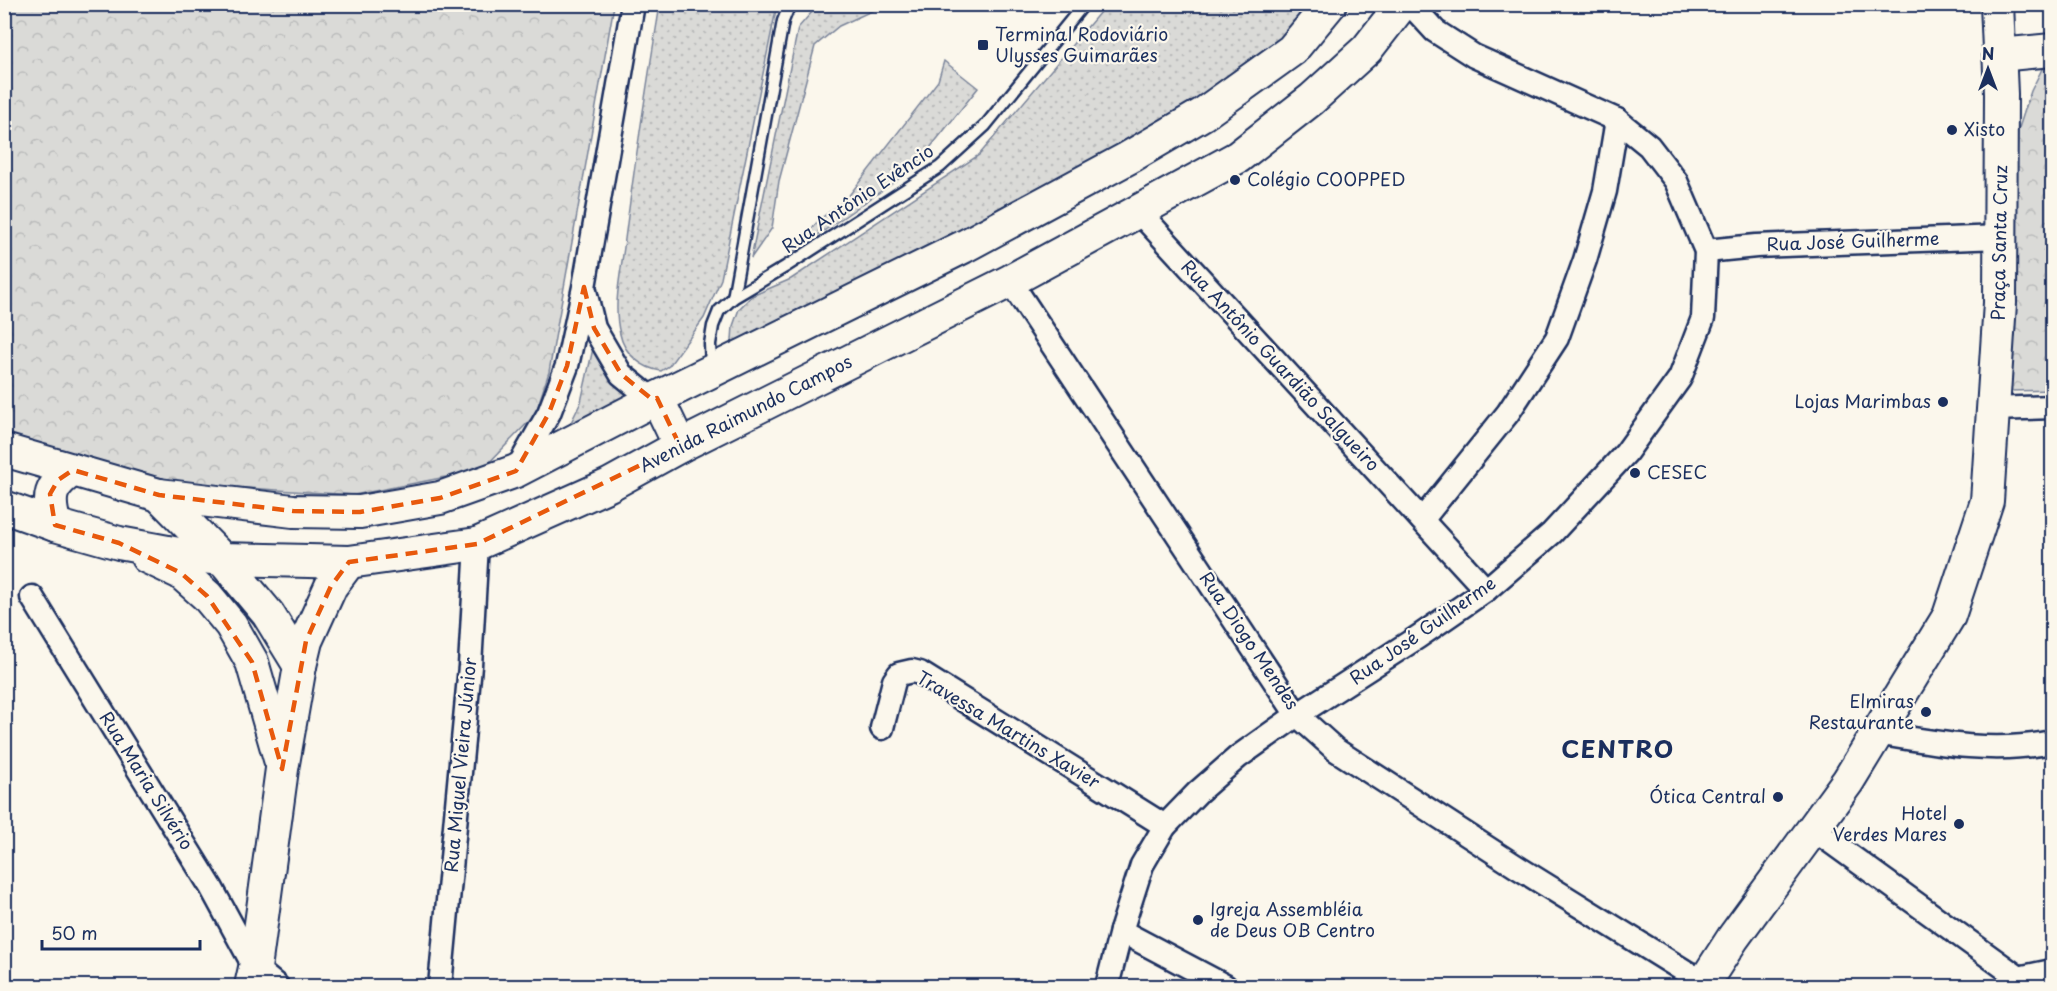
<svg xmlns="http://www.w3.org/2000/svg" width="2057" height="991" font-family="'Playpen Sans',sans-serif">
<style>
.grass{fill:url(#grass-dots);stroke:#7a849a;stroke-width:1.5}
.park{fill:url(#park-crowns);stroke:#7a849a;stroke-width:1.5}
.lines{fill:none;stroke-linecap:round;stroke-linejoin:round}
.lane-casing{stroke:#1b2f5e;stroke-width:15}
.street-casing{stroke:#1b2f5e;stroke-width:27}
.secondary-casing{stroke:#1b2f5e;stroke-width:36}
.lane{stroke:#fbf7ec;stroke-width:10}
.street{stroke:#fbf7ec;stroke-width:22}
.secondary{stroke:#fbf7ec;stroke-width:32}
.marked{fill:none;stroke:#e8590c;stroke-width:4.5;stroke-dasharray:12 8;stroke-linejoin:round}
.poi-dot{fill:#1b2f5e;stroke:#fbf7ec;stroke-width:2}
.labels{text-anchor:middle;stroke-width:4.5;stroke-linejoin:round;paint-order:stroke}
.poi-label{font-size:18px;fill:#1b2f5e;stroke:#fbf7ec;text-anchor:start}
.street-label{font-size:18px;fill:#1b2f5e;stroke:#fbf7ec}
.district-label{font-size:24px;font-weight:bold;letter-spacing:1.5px;fill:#1b2f5e;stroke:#fbf7ec}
</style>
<defs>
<pattern id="grass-dots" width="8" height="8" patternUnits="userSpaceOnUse" patternTransform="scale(1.5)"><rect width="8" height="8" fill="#dadad7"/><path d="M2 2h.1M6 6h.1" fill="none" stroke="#babbbb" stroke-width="1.8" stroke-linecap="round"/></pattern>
<pattern id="park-crowns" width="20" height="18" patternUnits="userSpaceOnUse" patternTransform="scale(1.5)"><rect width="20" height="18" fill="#dadad7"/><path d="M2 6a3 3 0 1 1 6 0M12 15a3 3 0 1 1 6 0" fill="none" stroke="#babbbb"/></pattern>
</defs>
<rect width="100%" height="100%" fill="#fbf7ec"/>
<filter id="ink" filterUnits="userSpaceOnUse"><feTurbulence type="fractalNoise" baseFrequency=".0167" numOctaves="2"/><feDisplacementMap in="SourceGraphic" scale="12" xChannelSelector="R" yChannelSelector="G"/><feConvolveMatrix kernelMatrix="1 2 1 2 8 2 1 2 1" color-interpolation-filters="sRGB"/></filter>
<g filter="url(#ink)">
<!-- grass -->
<g class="grass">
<path d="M660 5H777L721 279 704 318 669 366 661 371C642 368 624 354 620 334 612 304 622 269 625 239 635 161 647 83 660 5Z"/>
<path d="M818 5H870L876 9 839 26 815 46 779 181 772 228 751 258 798 28Z"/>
<path d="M1106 5H1317L1297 28 1198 104 1032 195 737 347 732 340 733 326 739 309 752 296 791 279 979 155Z"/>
<path d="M944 61 978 88 913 169 789 255 819 220 847 198 938 81Z"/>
<path d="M594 344 646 398 560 445 581 402Z"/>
</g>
<!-- park -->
<g class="park">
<path d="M4 5H614L549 372 535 415 482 470 354 495 184 484 5 436Z"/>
<path d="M2046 61H2052V390L2009 391 2018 131 2031 91Z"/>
</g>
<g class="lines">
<!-- lane casing -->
<g class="lane-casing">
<g id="lane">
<path d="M733 298 783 21 790 4"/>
<path d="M711 368 710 344 713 326 719 311 733 298 785 267 940 167 985 126 1084 4"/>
</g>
</g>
<!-- street casing -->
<g class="street-casing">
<g id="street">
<path d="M1139 212 1486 590"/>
<path d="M1706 251 1756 246 2001 237"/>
<path d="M1010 281 1297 715 1336 750 1517 867 1704 983"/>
<path d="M585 291 594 328 621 374 653 400"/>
<path d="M1993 409 2052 407"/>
<path d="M516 471 549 413 567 366 584 287 633 4"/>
<path d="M1422 520 1508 413 1557 338 1585 260 1605 191 1617 120"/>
<path d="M32 597 211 887 255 968 277 986"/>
<path d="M882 728 894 681 899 674 912 671 920 673 1165 826"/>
<path d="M1877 733C1936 743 1993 754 2052 742"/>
<path d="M1813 829 2030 986"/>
<path d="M1121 931 1225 986"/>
<path d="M2018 978 2052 971"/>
<path d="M440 986 470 666 477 544"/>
<path d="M1107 986 1121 931 1142 865 1165 826 1198 792 1238 757 1297 715 1418 637 1486 590 1552 533 1626 453 1680 378 1703 318 1706 251 1676 181 1649 146 1617 120 1474 56 1435 31 1410 4"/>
</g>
</g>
<!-- secondary casing -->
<g class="secondary-casing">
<g id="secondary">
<path d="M1999 55 2052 50"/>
<path d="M657 398 680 446"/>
<path d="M4 450 159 495 293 511 360 512 440 498 516 471 657 398 963 247 1128 158 1203 114 1292 50 1330 4"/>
<path d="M159 495 222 559 268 614 300 666"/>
<path d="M4 507 55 525 119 543 184 555 222 559 349 562 477 544 609 485 680 446 1010 281 1238 157 1312 99 1367 49 1402 4"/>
<path d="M55 525C47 497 49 486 73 470"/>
<path d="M147 557 181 573 207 596 231 625 252 662 280 759"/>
<path d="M251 986 255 968 282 769 300 666 306 641 331 586 349 562"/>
<path d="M1702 986 1733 938 1848 781 1949 616 1987 501 2000 303 2001 94 1997 4"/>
</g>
</g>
<!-- lane -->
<use href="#lane" class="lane"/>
<!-- street -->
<use href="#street" class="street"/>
<!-- secondary -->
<use href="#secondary" class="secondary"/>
</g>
</g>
<!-- marked area -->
<path class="marked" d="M584 287 594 328 621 374 653 400 657 398 680 446 477 544 349 562 331 586 306 641 282 769 252 662 207 596 181 573 119 543 55 525 50 494 58 480 73 470 159 495 293 511 360 512 440 498 516 471 549 413 567 366Z"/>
<!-- markers -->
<g class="poi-dot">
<rect x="977" y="39" width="12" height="12" rx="3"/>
<circle cx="1952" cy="130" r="6"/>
<circle cx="1235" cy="180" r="6"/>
<circle cx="1943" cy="402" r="6"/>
<circle cx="1635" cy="473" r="6"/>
<circle cx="1926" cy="712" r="6"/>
<circle cx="1778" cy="797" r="6"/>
<circle cx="1959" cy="824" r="6"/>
<circle cx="1198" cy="920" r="6"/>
</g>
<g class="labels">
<!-- poi labels -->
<g class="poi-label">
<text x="995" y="41">Terminal Rodoviário<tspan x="995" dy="21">Ulysses Guimarães</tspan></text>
<text x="1964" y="136">Xisto</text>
<text x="1247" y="186">Colégio COOPPED</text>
<text x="1931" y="408" text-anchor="end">Lojas Marimbas</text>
<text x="1647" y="479">CESEC</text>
<text x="1914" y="708" text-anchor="end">Elmiras<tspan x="1914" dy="21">Restaurante</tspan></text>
<text x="1766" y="803" text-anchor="end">Ótica Central</text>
<text x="1947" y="820" text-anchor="end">Hotel<tspan x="1947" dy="21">Verdes Mares</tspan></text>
<text x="1210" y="916">Igreja Assembléia<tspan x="1210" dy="21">de Deus OB Centro</tspan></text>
</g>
<!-- street labels -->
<g class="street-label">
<text transform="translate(858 199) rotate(-34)" y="6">Rua Antônio Evêncio</text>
<text transform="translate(1853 242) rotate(-2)" y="6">Rua José Guilherme</text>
<text transform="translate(2000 243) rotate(-89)" y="6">Praça Santa Cruz</text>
<text transform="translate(1280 366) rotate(47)" y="6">Rua Antônio Guardião Salgueiro</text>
<text transform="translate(746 414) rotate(-27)" y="6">Avenida Raimundo Campos</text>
<text transform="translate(1423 631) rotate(-35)" y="6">Rua José Guilherme</text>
<text transform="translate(1249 641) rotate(56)" y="6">Rua Diogo Mendes</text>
<text transform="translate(1008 730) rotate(31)" y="6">Travessa Martins Xavier</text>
<text transform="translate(461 765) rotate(-85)" y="6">Rua Miguel Vieira Júnior</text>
<text transform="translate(146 781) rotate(58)" y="6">Rua Maria Silvério</text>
</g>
<!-- district labels -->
<g class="district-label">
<text x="1618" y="758">CENTRO</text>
</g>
</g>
<!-- margin -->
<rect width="2057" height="991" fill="none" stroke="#fbf7ec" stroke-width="24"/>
<rect x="12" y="12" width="2033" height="967" fill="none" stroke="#1b2f5e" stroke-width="2" filter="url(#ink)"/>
<!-- north arrow -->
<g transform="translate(1988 69)" stroke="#fbf7ec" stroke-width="4.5" paint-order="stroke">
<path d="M0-4.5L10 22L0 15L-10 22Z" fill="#1b2f5e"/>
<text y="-9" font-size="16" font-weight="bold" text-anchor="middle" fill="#1b2f5e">N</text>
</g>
<!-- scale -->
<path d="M42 940v9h158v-9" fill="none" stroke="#1b2f5e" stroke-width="3"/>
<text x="51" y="940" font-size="18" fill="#1b2f5e" stroke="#fbf7ec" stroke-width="4.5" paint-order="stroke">50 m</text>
</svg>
